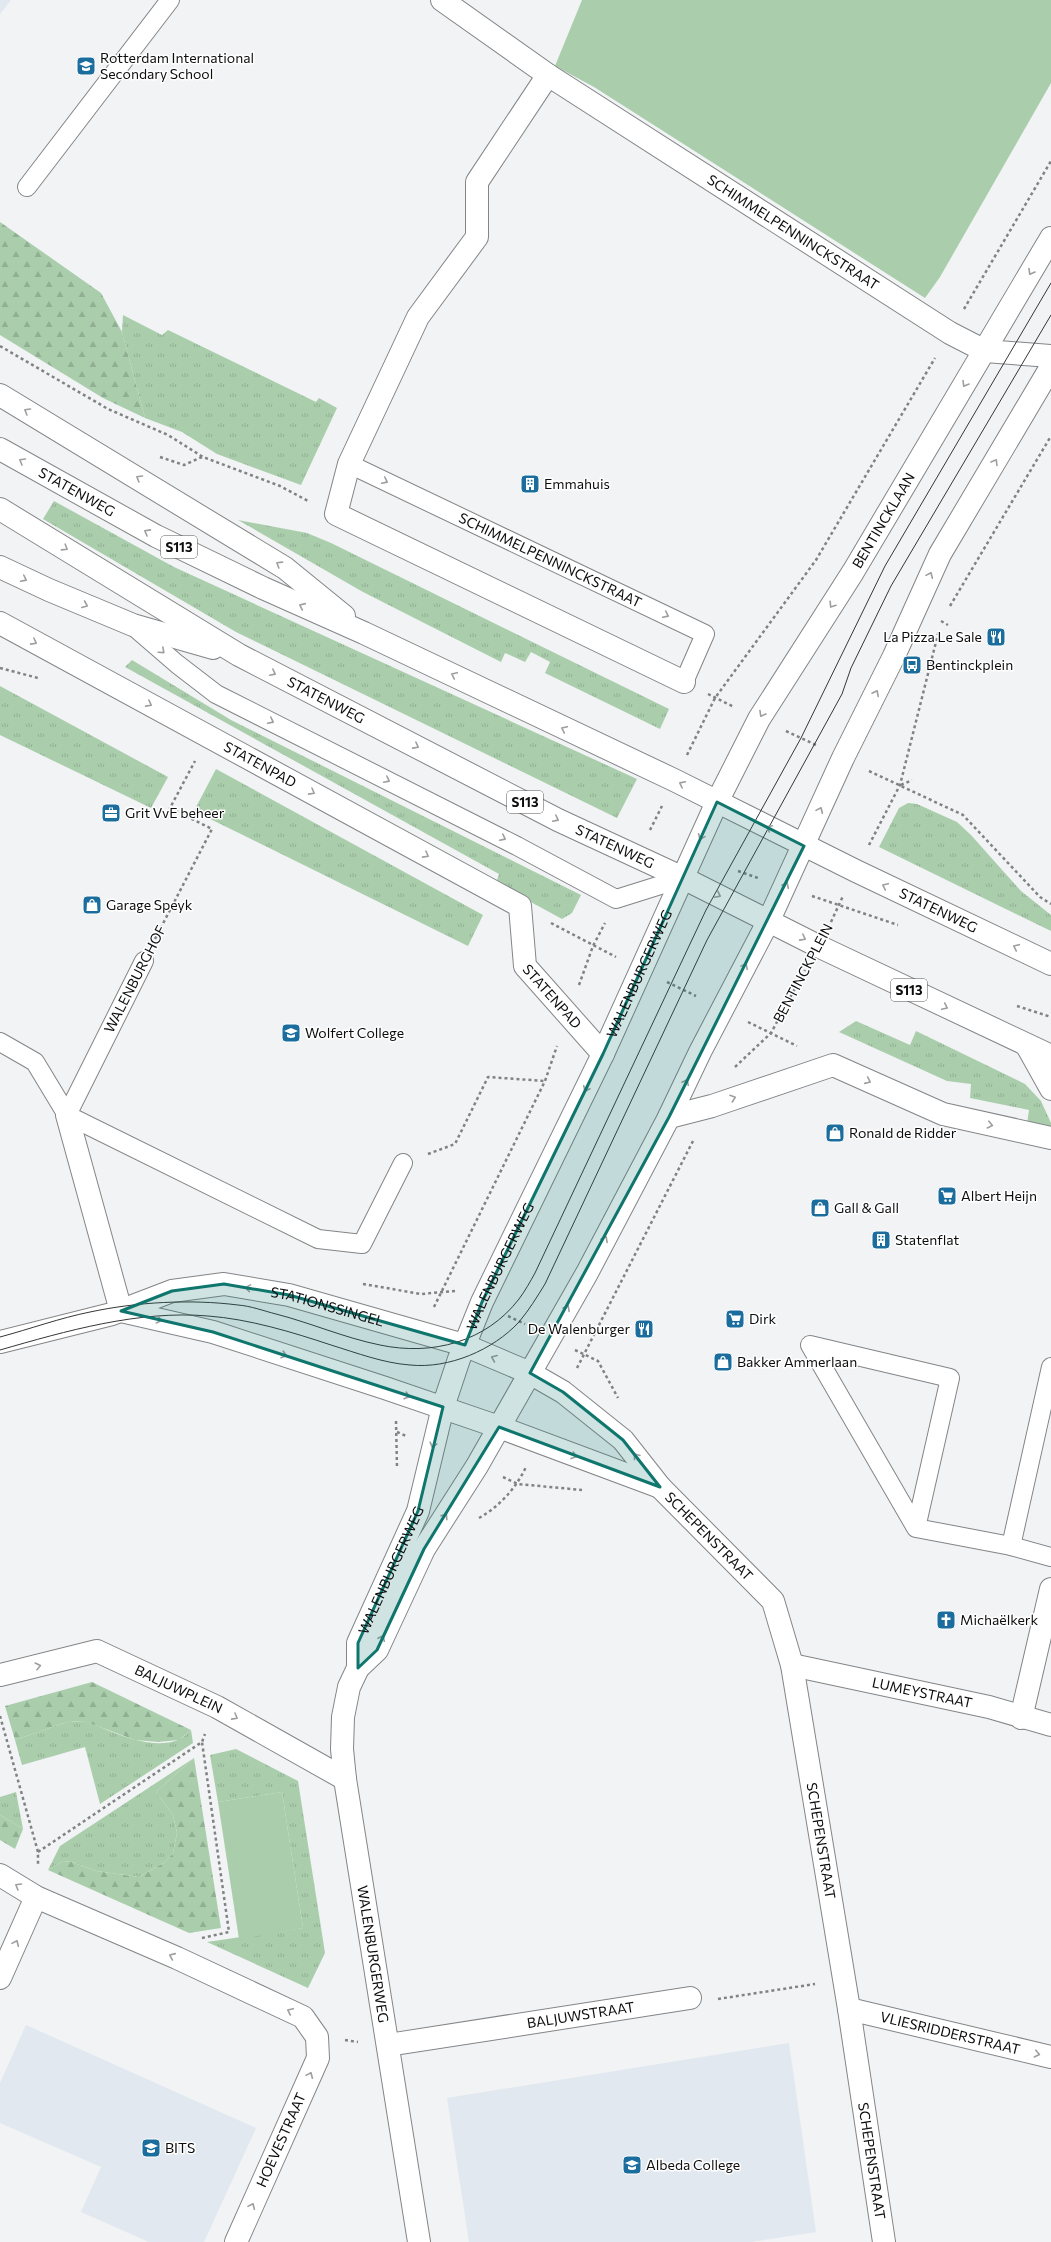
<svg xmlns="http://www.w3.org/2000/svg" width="1051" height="2242" font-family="Commissioner,sans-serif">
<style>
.built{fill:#e1e8f0}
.grass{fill:url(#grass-tufts)}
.forest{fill:url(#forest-firs)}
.pitch{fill:#aaceac}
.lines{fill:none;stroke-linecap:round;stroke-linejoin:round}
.lane-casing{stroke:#838587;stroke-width:20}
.street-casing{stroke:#838587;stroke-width:24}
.secondary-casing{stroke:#838587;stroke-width:24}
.primary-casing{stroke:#838587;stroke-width:24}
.path{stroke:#818283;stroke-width:2.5;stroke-dasharray:3 3;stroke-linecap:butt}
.lane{stroke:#fff;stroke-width:18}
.street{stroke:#fff;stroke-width:22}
.secondary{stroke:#fff;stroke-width:22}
.primary{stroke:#fff;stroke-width:22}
.tram{stroke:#363637;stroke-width:1}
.oneway{stroke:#9e9e9f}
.marked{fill:#0f766e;fill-opacity:0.2;stroke:#0f766e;stroke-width:3;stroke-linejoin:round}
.labels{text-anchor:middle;stroke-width:3;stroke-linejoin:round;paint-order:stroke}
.shield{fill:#fff;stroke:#565656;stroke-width:1}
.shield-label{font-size:13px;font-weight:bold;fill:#0d0d0e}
.poi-label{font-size:14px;fill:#0d0d0e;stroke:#fff;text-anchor:start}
.street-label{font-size:14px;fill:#0d0d0e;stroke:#fff}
</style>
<defs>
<pattern id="grass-tufts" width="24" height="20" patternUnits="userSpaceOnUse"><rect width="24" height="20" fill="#aaceac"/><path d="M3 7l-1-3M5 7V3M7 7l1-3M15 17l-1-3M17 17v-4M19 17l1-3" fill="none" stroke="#91b093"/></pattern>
<pattern id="forest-firs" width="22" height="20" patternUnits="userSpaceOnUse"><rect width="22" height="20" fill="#aaceac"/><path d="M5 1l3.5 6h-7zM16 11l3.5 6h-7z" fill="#91b093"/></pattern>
</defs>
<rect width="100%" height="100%" fill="#f1f3f5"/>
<!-- built -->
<g class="built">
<path d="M0 0H11L0 14Z"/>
<path d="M26 2025 256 2128 204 2242H149L81 2212 101 2167 0 2123V2083Z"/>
<path d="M789 2043 816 2232 751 2242H469L447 2098Z"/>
</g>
<!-- grass -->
<g class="grass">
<path d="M123 315 162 335 168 330 316 402 319 398 337 408 301 485 217 454 182 432 145 418 122 332Z"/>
<path d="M54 501 174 567 637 779 617 818 236 632 43 519Z"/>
<path d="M238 520 307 533 331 543 669 709 660 729 545 673 550 662 531 652 525 662 505 653 501 662 363 592Z"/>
<path d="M132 660 231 720 581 895 572 913 562 919 496 883 499 874 125 667Z"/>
<path d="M0 686 168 777 151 808 0 735Z"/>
<path d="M216 769 483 915 468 946 194 811Z"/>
<path d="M908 803 917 804 957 822 971 835 1021 891 1051 915V931L879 847 899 808Z"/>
<path d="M856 1021 910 1045 916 1031 1025 1084 1041 1101 1051 1123V1129L1027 1124 1029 1110 970 1098 971 1084 947 1081 839 1032Z"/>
<path d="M85 1721C112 1731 148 1751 178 1740 183 1738 187 1733 191 1730L193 1743 100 1804 85 1747 22 1765 15 1740 67 1722Z"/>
<path d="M236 1749 298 1781 325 1953 308 1988 207 1942 303 1928 282 1792 218 1802 210 1755Z"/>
<path d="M194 1758 156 1792 173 1815 177 1833 173 1853 165 1862 139 1877 96 1871 72 1862 63 1861 48 1870 60 1846Z"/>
<path d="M16 1792 23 1829 0 1815V1797Z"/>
</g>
<!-- forest -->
<g class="forest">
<path d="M0 222 101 293 122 332 145 418 103 398 0 335Z"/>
<path d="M92 1682 191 1730 179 1740 158 1742 135 1740 84 1721 67 1722 15 1740 5 1706Z"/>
<path d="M194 1758 221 1928 189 1933 48 1870 63 1861 72 1862 96 1871 139 1877 165 1862 173 1853 177 1833 173 1815 156 1792Z"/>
<path d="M0 1815 23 1829 15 1849 0 1840Z"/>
</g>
<!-- pitch -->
<g class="pitch">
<path d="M582 0H1051V83L940 277 925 298 594 87 555 66Z"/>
<path d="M282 1792 303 1928 239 1939 218 1802Z"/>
</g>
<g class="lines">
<!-- lane casing -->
<g class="lane-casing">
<g id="lane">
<path d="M27 187 170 0"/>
<path id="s1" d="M349 464 705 634 684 682"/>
<path d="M133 626 177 664 216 694 517 846 616 899 683 878"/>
<path d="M0 1042 35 1062 67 1115 318 1239 362 1244 403 1163"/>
<path d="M67 1115 144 961"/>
<path d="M916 1528 950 1378 810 1345 916 1528 1011 1546 1051 1557"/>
<path d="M1011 1546 1051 1367"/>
</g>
</g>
<!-- street casing -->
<g class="street-casing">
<g id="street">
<path id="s2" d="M442 0 548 75 950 333 985 351 1051 356"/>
<path d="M548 75 477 182V237L418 317 349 464 336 514 684 682"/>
<path id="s3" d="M0 623 520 906 525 966 603 1054"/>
<path d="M1027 1046 1051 1089"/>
<path d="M67 1115 121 1311"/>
<path d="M669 1117 712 1106 833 1065 943 1114 1051 1138"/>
<path d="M121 1311 213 1332 385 1388 499 1427 660 1487"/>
<path id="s4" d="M0 1342 112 1314 172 1291 224 1284 289 1295 464 1345 530 1373 563 1392 623 1440 660 1487 773 1601 792 1665 849 2009 884 2242"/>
<path id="s5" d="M792 1665 989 1707 1051 1725"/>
<path id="s6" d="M0 1675 97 1651 217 1707 345 1779"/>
<path d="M1021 1718 1051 1589"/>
<path d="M0 1875 36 1897 177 1958 303 2017 317 2037 318 2058 236 2242"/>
<path d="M0 1978 36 1897"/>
<path id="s7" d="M849 2009 1051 2057"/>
<path id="s8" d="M388 2045 690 1998"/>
</g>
</g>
<!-- secondary casing -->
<g class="secondary-casing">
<g id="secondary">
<path id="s9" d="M358 1668V1643L418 1511 443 1407 459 1359 482 1302 603 1054 717 802 759 719 853 572 1051 238"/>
<path d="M419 2242 345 1779 342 1749 343 1717 349 1687 358 1668 377 1650 424 1549 477 1466 587 1273 669 1117 700 1052 769 920 843 758 894 656 940 554 1051 367"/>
</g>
</g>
<!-- primary casing -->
<g class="primary-casing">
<g id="primary">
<path d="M0 395 285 568 344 616"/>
<path id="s10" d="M0 449 156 536 263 588 364 633 674 780 856 871 1051 964"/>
<path id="s11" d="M0 509 239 655 558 820 683 878 818 946 1051 1056"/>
<path d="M0 567 49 590 133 625 213 648"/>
</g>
</g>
<!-- path -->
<g class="path">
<path d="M964 309 1051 161"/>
<path d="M0 346 108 409 168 435 203 457 280 486 310 502"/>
<path d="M160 457 184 465 202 457"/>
<path d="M950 606 1051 436"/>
<path d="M941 621 948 625"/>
<path d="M0 668 38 678"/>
<path d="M708 694 734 707"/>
<path d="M786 731 818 746"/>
<path d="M687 755 715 698 816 560 935 358"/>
<path d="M869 771 963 815 1040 897 1051 904"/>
<path d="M901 785 912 780"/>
<path d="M650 830 662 806"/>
<path d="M869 845 900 785 939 630"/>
<path d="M738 871 758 878"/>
<path d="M812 896 898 925"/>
<path d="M831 922 843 896"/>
<path d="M551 923 616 957"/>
<path d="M155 939 212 829 170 808 195 761"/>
<path d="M667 982 696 996"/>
<path d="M579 985 593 946 605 923"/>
<path d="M1017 1006 1051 1017"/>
<path d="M748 1022 797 1046"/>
<path d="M735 1067 771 1033 805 970"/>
<path d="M428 1154 455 1144 488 1077 545 1081"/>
<path d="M363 1284 421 1294 455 1291"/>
<path d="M434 1307 545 1081 557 1046"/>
<path d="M508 1316 525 1324"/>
<path d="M575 1350 598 1361 618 1398"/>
<path d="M577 1368 693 1141"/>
<path d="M396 1421 397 1468"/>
<path d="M397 1432 406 1436"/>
<path d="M503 1477 518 1484 582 1490"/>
<path d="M479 1518C500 1506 516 1488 526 1467"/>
<path d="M0 1716 38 1852V1864"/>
<path d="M38 1852 202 1742 205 1734"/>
<path d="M202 1938 229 1932 202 1742"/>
<path d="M718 1999 815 1984"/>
<path d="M345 2040 358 2042"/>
</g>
<!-- lane -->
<use href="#lane" class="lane"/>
<!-- street -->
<use href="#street" class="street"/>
<!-- secondary -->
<use href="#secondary" class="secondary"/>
<!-- primary -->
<use href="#primary" class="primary"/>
<!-- tram -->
<g class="tram">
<path d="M0 1337C30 1329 60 1318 90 1312 137 1302 190 1299 238 1305 251 1306 264 1311 276 1314 311 1323 345 1338 380 1345 432 1356 486 1342 519 1299 525 1291 530 1282 535 1273L706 910 801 738 885 566 1051 283"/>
<path d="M0 1350C66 1331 139 1310 208 1316 249 1319 292 1332 331 1345 357 1353 383 1363 410 1365 449 1369 493 1350 519 1322 529 1310 537 1297 545 1284L707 940 842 694 851 668 891 586 1051 315"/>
</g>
</g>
<!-- one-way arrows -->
<defs><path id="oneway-chevron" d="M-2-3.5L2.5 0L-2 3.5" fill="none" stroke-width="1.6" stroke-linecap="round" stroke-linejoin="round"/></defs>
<g class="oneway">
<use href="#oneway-chevron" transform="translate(1031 272) rotate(120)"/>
<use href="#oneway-chevron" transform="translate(965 384) rotate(121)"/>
<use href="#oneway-chevron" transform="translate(27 411) rotate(-149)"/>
<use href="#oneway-chevron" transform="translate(22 461) rotate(-150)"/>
<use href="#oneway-chevron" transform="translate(995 462) rotate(-59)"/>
<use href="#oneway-chevron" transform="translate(139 478) rotate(-149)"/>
<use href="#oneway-chevron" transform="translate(385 481) rotate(26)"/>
<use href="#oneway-chevron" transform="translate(147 532) rotate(-151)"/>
<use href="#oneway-chevron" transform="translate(65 548) rotate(32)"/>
<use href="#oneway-chevron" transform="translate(279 564) rotate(-148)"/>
<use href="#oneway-chevron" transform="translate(930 575) rotate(-66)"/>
<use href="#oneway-chevron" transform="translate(24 579) rotate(26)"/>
<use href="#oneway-chevron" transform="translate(85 605) rotate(23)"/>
<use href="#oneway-chevron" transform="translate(832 605) rotate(123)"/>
<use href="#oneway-chevron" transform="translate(302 606) rotate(-156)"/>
<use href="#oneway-chevron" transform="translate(666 615) rotate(26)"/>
<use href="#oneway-chevron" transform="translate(34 642) rotate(28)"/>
<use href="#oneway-chevron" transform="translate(162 651) rotate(42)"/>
<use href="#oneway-chevron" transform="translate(273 673) rotate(27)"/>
<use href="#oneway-chevron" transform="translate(454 675) rotate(-155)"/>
<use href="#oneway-chevron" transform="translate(876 693) rotate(-63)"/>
<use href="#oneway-chevron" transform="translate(149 704) rotate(28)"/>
<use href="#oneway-chevron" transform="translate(762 714) rotate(120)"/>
<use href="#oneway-chevron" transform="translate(271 721) rotate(27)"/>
<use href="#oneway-chevron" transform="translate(564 729) rotate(-155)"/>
<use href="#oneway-chevron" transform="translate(416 746) rotate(28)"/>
<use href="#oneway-chevron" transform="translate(387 780) rotate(27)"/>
<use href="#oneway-chevron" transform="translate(682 784) rotate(-153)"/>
<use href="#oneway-chevron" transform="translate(312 792) rotate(29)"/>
<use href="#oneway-chevron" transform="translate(820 810) rotate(-66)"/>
<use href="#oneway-chevron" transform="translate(556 819) rotate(27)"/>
<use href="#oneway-chevron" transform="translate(769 828) rotate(-154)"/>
<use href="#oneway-chevron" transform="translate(701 837) rotate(114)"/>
<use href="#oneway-chevron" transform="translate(503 838) rotate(27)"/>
<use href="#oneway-chevron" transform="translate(426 855) rotate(29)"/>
<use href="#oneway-chevron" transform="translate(786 885) rotate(-65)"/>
<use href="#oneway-chevron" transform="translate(885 886) rotate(-155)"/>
<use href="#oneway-chevron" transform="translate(718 895) rotate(26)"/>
<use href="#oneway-chevron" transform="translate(803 938) rotate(28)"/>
<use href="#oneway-chevron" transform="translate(1016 947) rotate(-155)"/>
<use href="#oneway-chevron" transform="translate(745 966) rotate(-62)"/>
<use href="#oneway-chevron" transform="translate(945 1007) rotate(25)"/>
<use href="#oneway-chevron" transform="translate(868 1081) rotate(24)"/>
<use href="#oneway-chevron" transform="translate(686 1082) rotate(-64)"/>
<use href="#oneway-chevron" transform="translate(586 1089) rotate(116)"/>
<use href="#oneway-chevron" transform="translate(733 1098) rotate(-19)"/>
<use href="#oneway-chevron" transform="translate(990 1125) rotate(13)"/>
<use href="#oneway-chevron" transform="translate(605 1239) rotate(-62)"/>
<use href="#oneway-chevron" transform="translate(248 1288) rotate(-171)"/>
<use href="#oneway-chevron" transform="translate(567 1308) rotate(-61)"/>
<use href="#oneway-chevron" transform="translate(159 1320) rotate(13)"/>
<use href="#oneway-chevron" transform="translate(284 1355) rotate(18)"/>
<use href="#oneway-chevron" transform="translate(494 1358) rotate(-158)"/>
<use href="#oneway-chevron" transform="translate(407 1396) rotate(18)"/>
<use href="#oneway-chevron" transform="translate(433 1445) rotate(105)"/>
<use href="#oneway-chevron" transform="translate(574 1456) rotate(20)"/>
<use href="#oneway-chevron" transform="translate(636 1456) rotate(-128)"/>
<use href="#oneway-chevron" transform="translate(445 1516) rotate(-57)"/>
<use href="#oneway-chevron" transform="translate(382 1638) rotate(-65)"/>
<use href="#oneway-chevron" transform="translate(38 1666) rotate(-14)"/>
<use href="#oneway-chevron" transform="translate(235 1717) rotate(29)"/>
<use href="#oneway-chevron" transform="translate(18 1886) rotate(-149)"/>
<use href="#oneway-chevron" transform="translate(16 1943) rotate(-66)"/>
<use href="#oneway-chevron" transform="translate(172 1956) rotate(-156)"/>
<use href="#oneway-chevron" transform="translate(290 2011) rotate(-155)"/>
<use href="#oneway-chevron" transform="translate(1037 2054) rotate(13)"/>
<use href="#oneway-chevron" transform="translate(310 2075) rotate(-66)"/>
<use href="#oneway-chevron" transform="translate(252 2206) rotate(-66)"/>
</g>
<!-- marked area -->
<path class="marked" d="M717 802 804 846 669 1117 530 1373 563 1392 623 1440 660 1487 499 1427 424 1549 377 1650 358 1668V1643L418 1511 443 1407 213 1332 121 1311 172 1291 224 1284 289 1295 465 1345 482 1302 603 1054Z"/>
<!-- icons -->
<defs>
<g id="school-square" transform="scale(1)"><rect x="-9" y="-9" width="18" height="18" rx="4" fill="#1b6d9e" stroke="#fff"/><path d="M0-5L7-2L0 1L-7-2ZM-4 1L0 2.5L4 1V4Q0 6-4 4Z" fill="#fff"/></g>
<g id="building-square" transform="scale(1)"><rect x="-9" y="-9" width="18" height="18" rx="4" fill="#1b6d9e" stroke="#fff"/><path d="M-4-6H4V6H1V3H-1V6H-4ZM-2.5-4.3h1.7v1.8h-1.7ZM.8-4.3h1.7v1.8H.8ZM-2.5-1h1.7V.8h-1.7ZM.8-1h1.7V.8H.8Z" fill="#fff"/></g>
<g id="restaurant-square" transform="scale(1)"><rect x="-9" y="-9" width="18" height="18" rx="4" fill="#1b6d9e" stroke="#fff"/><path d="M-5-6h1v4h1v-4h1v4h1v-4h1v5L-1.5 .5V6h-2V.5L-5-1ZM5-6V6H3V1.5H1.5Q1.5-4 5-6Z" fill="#fff"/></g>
<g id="bus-square" transform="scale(1)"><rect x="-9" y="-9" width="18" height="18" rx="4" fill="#1b6d9e" stroke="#fff"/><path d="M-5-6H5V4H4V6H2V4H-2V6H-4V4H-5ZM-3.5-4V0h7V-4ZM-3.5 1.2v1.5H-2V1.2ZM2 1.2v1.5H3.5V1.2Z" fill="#fff"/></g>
<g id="office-square" transform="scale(1)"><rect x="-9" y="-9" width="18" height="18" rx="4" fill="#1b6d9e" stroke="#fff"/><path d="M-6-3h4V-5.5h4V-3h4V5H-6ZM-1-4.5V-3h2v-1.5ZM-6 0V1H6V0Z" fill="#fff"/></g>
<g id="shop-square" transform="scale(1)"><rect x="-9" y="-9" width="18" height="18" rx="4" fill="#1b6d9e" stroke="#fff"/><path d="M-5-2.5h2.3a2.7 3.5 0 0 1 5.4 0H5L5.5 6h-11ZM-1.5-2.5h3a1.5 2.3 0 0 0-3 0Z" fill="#fff"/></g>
<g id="supermarket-square" transform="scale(1)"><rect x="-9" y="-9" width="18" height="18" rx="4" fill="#1b6d9e" stroke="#fff"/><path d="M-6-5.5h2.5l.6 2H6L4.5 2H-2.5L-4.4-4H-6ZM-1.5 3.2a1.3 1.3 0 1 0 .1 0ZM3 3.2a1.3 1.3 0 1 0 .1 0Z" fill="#fff"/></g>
<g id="church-square" transform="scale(1)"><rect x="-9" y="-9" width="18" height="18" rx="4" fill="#1b6d9e" stroke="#fff"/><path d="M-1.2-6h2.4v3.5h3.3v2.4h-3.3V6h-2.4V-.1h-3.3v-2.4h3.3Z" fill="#fff"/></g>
<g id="university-square" transform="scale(1)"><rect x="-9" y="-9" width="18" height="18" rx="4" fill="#1b6d9e" stroke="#fff"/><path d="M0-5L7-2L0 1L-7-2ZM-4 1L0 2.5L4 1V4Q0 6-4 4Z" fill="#fff"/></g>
</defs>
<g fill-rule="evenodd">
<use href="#school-square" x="86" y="66"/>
<use href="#building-square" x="530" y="484"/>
<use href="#restaurant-square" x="996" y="637"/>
<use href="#bus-square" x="912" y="665"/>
<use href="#office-square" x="111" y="813"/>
<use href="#shop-square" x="92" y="905"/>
<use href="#school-square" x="291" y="1033"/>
<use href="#shop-square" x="835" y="1133"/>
<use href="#supermarket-square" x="947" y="1196"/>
<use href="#shop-square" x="820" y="1208"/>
<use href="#building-square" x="881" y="1240"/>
<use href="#supermarket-square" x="735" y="1319"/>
<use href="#restaurant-square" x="644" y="1329"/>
<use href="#shop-square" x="723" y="1362"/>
<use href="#church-square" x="946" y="1620"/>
<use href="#school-square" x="151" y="2148"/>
<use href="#university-square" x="632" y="2165"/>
</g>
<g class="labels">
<!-- shield labels -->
<g class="shield">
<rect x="161" y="536" width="36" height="22" rx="3"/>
<rect x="507" y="791" width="36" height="22" rx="3"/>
<rect x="891" y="979" width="36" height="22" rx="3"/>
</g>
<g class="shield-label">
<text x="179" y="552">S113</text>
<text x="525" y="807">S113</text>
<text x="909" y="995">S113</text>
</g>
<!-- poi labels -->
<g class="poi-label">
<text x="100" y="63">Rotterdam International<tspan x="100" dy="16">Secondary School</tspan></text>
<text x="544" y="489">Emmahuis</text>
<text x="982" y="642" text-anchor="end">La Pizza Le Sale</text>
<text x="926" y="670">Bentinckplein</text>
<text x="125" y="818">Grit VvE beheer</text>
<text x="106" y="910">Garage Speyk</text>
<text x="305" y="1038">Wolfert College</text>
<text x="849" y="1138">Ronald de Ridder</text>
<text x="961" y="1201">Albert Heijn</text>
<text x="834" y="1213">Gall &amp; Gall</text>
<text x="895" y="1245">Statenflat</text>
<text x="749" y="1324">Dirk</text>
<text x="630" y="1334" text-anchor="end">De Walenburger</text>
<text x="737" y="1367">Bakker Ammerlaan</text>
<text x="960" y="1625">Michaëlkerk</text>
<text x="165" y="2153">BITS</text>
<text x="646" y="2170">Albeda College</text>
</g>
<!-- street labels -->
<g class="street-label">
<text dy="5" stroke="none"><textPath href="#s2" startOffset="421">SCHIMMELPENNINCKSTRAAT</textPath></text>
<text dy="5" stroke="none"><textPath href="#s10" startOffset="88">STATENWEG</textPath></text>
<text dy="5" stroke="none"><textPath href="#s9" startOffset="1269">BENTINCKLAAN</textPath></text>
<text dy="5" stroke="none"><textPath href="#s1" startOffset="223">SCHIMMELPENNINCKSTRAAT</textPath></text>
<text dy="5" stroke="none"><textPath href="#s11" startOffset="378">STATENWEG</textPath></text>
<text dy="5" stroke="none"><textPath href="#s3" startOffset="296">STATENPAD</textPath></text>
<text dy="5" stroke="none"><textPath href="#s11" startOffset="702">STATENWEG</textPath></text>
<text dy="5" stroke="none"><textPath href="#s10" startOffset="1046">STATENWEG</textPath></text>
<text transform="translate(803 973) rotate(-62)" y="5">BENTINCKPLEIN</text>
<text dy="5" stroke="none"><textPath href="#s9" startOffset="753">WALENBURGERWEG</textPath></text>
<text transform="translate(135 979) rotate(-63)" y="5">WALENBURGHOF</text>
<text dy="5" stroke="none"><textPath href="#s3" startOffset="693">STATENPAD</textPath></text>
<text dy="5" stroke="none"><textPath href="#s9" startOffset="429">WALENBURGERWEG</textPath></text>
<text dy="5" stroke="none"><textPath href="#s4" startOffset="338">STATIONSSINGEL</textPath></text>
<text dy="5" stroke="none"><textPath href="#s4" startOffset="796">SCHEPENSTRAAT</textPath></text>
<text dy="5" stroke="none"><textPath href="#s9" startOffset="105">WALENBURGERWEG</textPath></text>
<text dy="5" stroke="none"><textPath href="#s6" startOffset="190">BALJUWPLEIN</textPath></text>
<text dy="5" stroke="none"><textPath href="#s5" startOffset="133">LUMEYSTRAAT</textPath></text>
<text dy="5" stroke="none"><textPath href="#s4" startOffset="1132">SCHEPENSTRAAT</textPath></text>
<text transform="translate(373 1954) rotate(81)" y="5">WALENBURGERWEG</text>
<text dy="5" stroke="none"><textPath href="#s8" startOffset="195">BALJUWSTRAAT</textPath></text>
<text dy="5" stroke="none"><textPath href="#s7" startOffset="104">VLIESRIDDERSTRAAT</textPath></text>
<text transform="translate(281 2140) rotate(-66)" y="5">HOEVESTRAAT</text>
<text dy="5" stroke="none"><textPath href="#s4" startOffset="1456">SCHEPENSTRAAT</textPath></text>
</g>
</g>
</svg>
